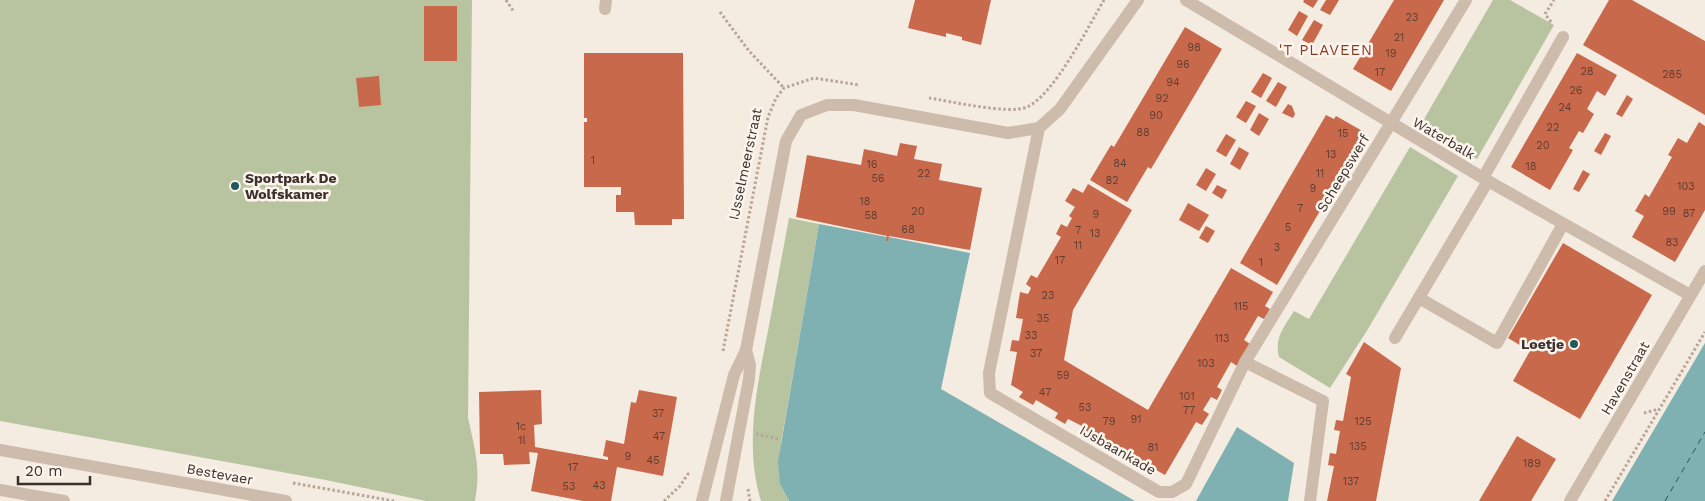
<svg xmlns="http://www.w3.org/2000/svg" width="1705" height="501" font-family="'Work Sans',sans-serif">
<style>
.green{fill:#b8c4a0}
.water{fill:#7fb0b2}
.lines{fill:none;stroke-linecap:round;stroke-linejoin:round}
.ferry{stroke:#1f5a5e;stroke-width:1;stroke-dasharray:6 5;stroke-linecap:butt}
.building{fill:#c8694b}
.path{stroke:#b9a596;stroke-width:3;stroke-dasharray:2.5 2.5;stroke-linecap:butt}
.minor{stroke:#cdbbac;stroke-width:12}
.poi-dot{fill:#1f5a5e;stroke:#fbf5ee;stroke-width:2}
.labels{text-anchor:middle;stroke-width:5;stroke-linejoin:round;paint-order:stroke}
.number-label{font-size:11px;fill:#5e3e33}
.street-label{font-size:14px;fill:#3b302b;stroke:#fbf5ee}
.poi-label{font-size:14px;font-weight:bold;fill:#3b302b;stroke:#fbf5ee;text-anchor:start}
.neighbourhood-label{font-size:15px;letter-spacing:1px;fill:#8c3b22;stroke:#fbf5ee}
</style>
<rect width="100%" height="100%" fill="#f4ebe1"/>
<!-- green -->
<g class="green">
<path d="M0 0H472L468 418C475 449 481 469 475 501H426L326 480 0 421Z"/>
<path d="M1493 0H1510L1554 25 1477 159 1420 126Z"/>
<path d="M1410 147 1458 176 1368 329 1330 388 1279 357C1274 338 1284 327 1294 311L1309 319Z"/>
<path d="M789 218 819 224 781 443 780 484 789 501H761C744 446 757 386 768 331 775 293 782 256 789 218Z"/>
</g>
<!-- water -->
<g class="water">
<path d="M819 224 887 237V241L889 237 970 253 941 389 1135 501H789L780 484 778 462Z"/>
<path d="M1705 343V501H1612Z"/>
<path d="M1237 427 1294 463 1288 501H1196Z"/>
</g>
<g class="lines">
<!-- ferry -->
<path class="ferry" d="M1665 501 1705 432"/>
</g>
<!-- building -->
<g class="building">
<path d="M915 0H991L981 45 962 40V37L946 33V37L908 28Z"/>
<path d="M1304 0H1318L1313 8 1303 2Z"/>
<path d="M1326 0H1339L1330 15 1320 10Z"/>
<path d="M1394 0H1444L1391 91 1353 69Z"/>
<path d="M1609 0H1632L1705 41V115L1583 45Z"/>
<rect x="424" y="6" width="33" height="55"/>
<path d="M1299 11 1308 16 1297 36 1288 30Z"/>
<path d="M1314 20 1323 25 1312 45 1302 40Z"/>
<path d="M1185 27 1222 49 1151 169 1148 167 1127 202 1090 180 1111 145 1114 147Z"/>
<path d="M584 53H683L684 219H672V225H635L634 212H616V195H621V187H584V122H587V118H584Z"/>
<path d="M1577 53 1617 75 1605 96 1597 91 1587 109 1594 114 1583 133 1579 131 1569 148 1573 150 1550 190 1511 167Z"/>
<path d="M1263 73 1272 78 1261 98 1251 92Z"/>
<path d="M379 76 381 105 359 107 356 78Z"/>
<path d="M1278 82 1287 87 1276 107 1266 101Z"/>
<path d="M1627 95 1633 99 1622 117 1616 114Z"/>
<path d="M1246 101 1256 106 1246 123 1236 117Z"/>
<path d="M1288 104 1292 106 1295 114 1293 118 1282 113Z"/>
<path d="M1259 113 1269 119 1259 136 1250 130Z"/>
<path d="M1326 115 1334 119 1336 116 1366 133 1337 183 1339 185 1331 199 1328 197 1277 285 1240 263Z"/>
<path d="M1699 122 1705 126V210L1675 262 1632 237 1644 216 1635 211 1645 194 1649 197 1672 157 1668 155 1678 138 1687 143Z"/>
<path d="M1605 133 1611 136 1601 155 1594 151Z"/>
<path d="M1226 134 1236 140 1226 157 1216 151Z"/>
<path d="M900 143 917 146 914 159 942 164 939 180 982 188 970 250 889 236 888 241H886L887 236 796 217 807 155 861 165 864 149 897 156Z"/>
<path d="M1239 147 1249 153 1240 170 1230 164Z"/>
<path d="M1206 168 1216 174 1206 191 1196 185Z"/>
<path d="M1583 170 1590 174 1579 192 1573 189Z"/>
<path d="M1088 184 1132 210 1073 310 1064 360 1148 410 1231 268 1273 292 1265 306 1270 309 1264 319 1258 316 1244 340 1250 344 1237 366 1231 362 1217 387 1222 390 1217 400 1211 397 1203 410 1209 414 1202 425 1196 422 1165 475 1144 463 1140 468 1122 458 1126 452 1092 433 1089 438 1079 432 1082 426 1068 419 1065 424 1055 418 1058 413 1036 400 1033 405 1019 397 1023 392 1011 385 1017 352 1010 351 1012 340 1019 341 1023 319 1016 318 1020 292 1028 294 1031 288 1026 284 1031 275 1037 278 1061 237 1056 234 1061 224 1067 227 1072 218 1069 216 1075 207 1065 201 1073 188 1083 193Z"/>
<path d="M1217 185 1227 190 1222 199 1212 193Z"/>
<path d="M1188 203 1209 215 1199 231 1179 220Z"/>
<path d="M1206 226 1215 231 1208 243 1199 238Z"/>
<path d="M1563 243 1652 295 1580 419 1513 381 1530 351 1508 338Z"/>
<path d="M1364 342 1401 368 1376 501H1327L1334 466 1328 465 1330 453 1336 454 1340 431 1334 430 1336 420 1343 421 1351 377 1346 374Z"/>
<path d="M541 390 542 424 534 425 535 447 608 460V457L603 456 606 440 624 444 631 402 636 403 639 390 677 397 663 476 617 467 611 501H583L531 491 538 453 529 452 530 464 504 465 503 454H480L479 392Z"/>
<path d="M1517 436 1556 459 1531 501H1479Z"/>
</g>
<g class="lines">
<!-- path -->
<g class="path">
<path d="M506 0 514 12"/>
<path d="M720 12 749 51 784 88"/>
<path d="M1551 22 1545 14 1554 0"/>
<path d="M929 98C949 101 1010 115 1027 107 1054 95 1088 27 1104 0"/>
<path d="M723 351 768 117 776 98 784 88 814 78 859 85"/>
<path d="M1644 413 1659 409"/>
<path d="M756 434 779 439"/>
<path d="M293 483 394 501"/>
<path d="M748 489 750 501"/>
<path d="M664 501 680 486 688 474H690"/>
<path d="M1605 501 1705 332"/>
</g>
<!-- minor -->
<g class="minor">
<path d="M1186 0 1488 181 1690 295"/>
<path d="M605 9 606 0"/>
<path d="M1039 128 989 373 990 393 1159 492H1172L1186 484 1245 362 1466 0"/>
<path d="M1483 178 1563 37"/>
<path d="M1419 298 1497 343 1563 224"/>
<path d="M1395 338 1488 181"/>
<path d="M1245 362 1323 401 1310 501"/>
<path d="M0 450 286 501"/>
<path d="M0 490 64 501"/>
<path d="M702 501 734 375 746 350 786 141 801 115 827 105H854L1008 133 1039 128 1060 109 1138 0"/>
<path d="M726 501 749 379 750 365 746 350"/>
<path d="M1570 501 1705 271"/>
</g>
</g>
<!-- markers -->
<g class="poi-dot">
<circle cx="235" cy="186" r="5"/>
<circle cx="1574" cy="344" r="5"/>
</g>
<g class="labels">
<!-- number labels -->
<g class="number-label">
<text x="1412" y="21">23</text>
<text x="1399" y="41">21</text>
<text x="1194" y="51">98</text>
<text x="1391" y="57">19</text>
<text x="1183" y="68">96</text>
<text x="1587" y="75">28</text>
<text x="1380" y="76">17</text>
<text x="1672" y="78">285</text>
<text x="1173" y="86">94</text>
<text x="1576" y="94">26</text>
<text x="1162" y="102">92</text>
<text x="1565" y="111">24</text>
<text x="1156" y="119">90</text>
<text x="1553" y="131">22</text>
<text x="1143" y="136">88</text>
<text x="1343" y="137">15</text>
<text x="1543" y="149">20</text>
<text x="1331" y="158">13</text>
<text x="593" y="164">1</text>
<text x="1120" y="167">84</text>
<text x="872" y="168">16</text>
<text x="1531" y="170">18</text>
<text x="924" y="177">22</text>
<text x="1320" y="177">11</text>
<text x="878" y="182">56</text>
<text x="1112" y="184">82</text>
<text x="1686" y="190">103</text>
<text x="1313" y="192">9</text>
<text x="865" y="205">18</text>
<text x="1300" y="212">7</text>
<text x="918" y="215">20</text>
<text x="1669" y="215">99</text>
<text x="1689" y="217">87</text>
<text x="1096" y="218">9</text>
<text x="871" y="219">58</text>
<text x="1288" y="231">5</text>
<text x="908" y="233">68</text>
<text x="1078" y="234">7</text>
<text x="1095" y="237">13</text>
<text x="1672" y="246">83</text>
<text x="1078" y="249">11</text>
<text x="1277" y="251">3</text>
<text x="1060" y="264">17</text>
<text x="1261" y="266">1</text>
<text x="1048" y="299">23</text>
<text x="1241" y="310">115</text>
<text x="1043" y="322">35</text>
<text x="1031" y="339">33</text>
<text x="1222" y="342">113</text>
<text x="1036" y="357">37</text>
<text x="1206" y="367">103</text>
<text x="1063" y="379">59</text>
<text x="1045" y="396">47</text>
<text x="1187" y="400">101</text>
<text x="1085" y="411">53</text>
<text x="1189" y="414">77</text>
<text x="658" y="417">37</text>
<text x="1136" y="423">91</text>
<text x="1109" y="425">79</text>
<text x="1363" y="425">125</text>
<text x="521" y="430">1c</text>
<text x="659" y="440">47</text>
<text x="522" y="444">1l</text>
<text x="1358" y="450">135</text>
<text x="1153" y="451">81</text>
<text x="628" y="460">9</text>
<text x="653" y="464">45</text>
<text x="1532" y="467">189</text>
<text x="573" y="471">17</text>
<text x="1351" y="485">137</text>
<text x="599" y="489">43</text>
<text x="569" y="490">53</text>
</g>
<!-- street labels -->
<g class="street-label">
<text transform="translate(1444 138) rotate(30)" y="5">Waterbalk</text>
<text transform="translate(745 164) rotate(-78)" y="5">IJsselmeerstraat</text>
<text transform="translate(1343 173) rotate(-59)" y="5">Scheepswerf</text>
<text transform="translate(1625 378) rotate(-60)" y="5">Havenstraat</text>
<text transform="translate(1118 450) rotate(30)" y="5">IJsbaankade</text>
<text transform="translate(220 474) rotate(10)" y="5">Bestevaer</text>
</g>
<!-- poi labels -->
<g class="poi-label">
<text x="245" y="183">Sportpark De<tspan x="245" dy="16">Wolfskamer</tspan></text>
<text x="1564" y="349" text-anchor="end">Loetje</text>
</g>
<!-- neighbourhood labels -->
<g class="neighbourhood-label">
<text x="1326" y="55">'T PLAVEEN</text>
</g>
</g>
<!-- scale -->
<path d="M18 476v8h72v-8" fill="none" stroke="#3b302b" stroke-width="2.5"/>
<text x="25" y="476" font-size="15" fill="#3b302b" stroke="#fbf5ee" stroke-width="4" paint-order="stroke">20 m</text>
</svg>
